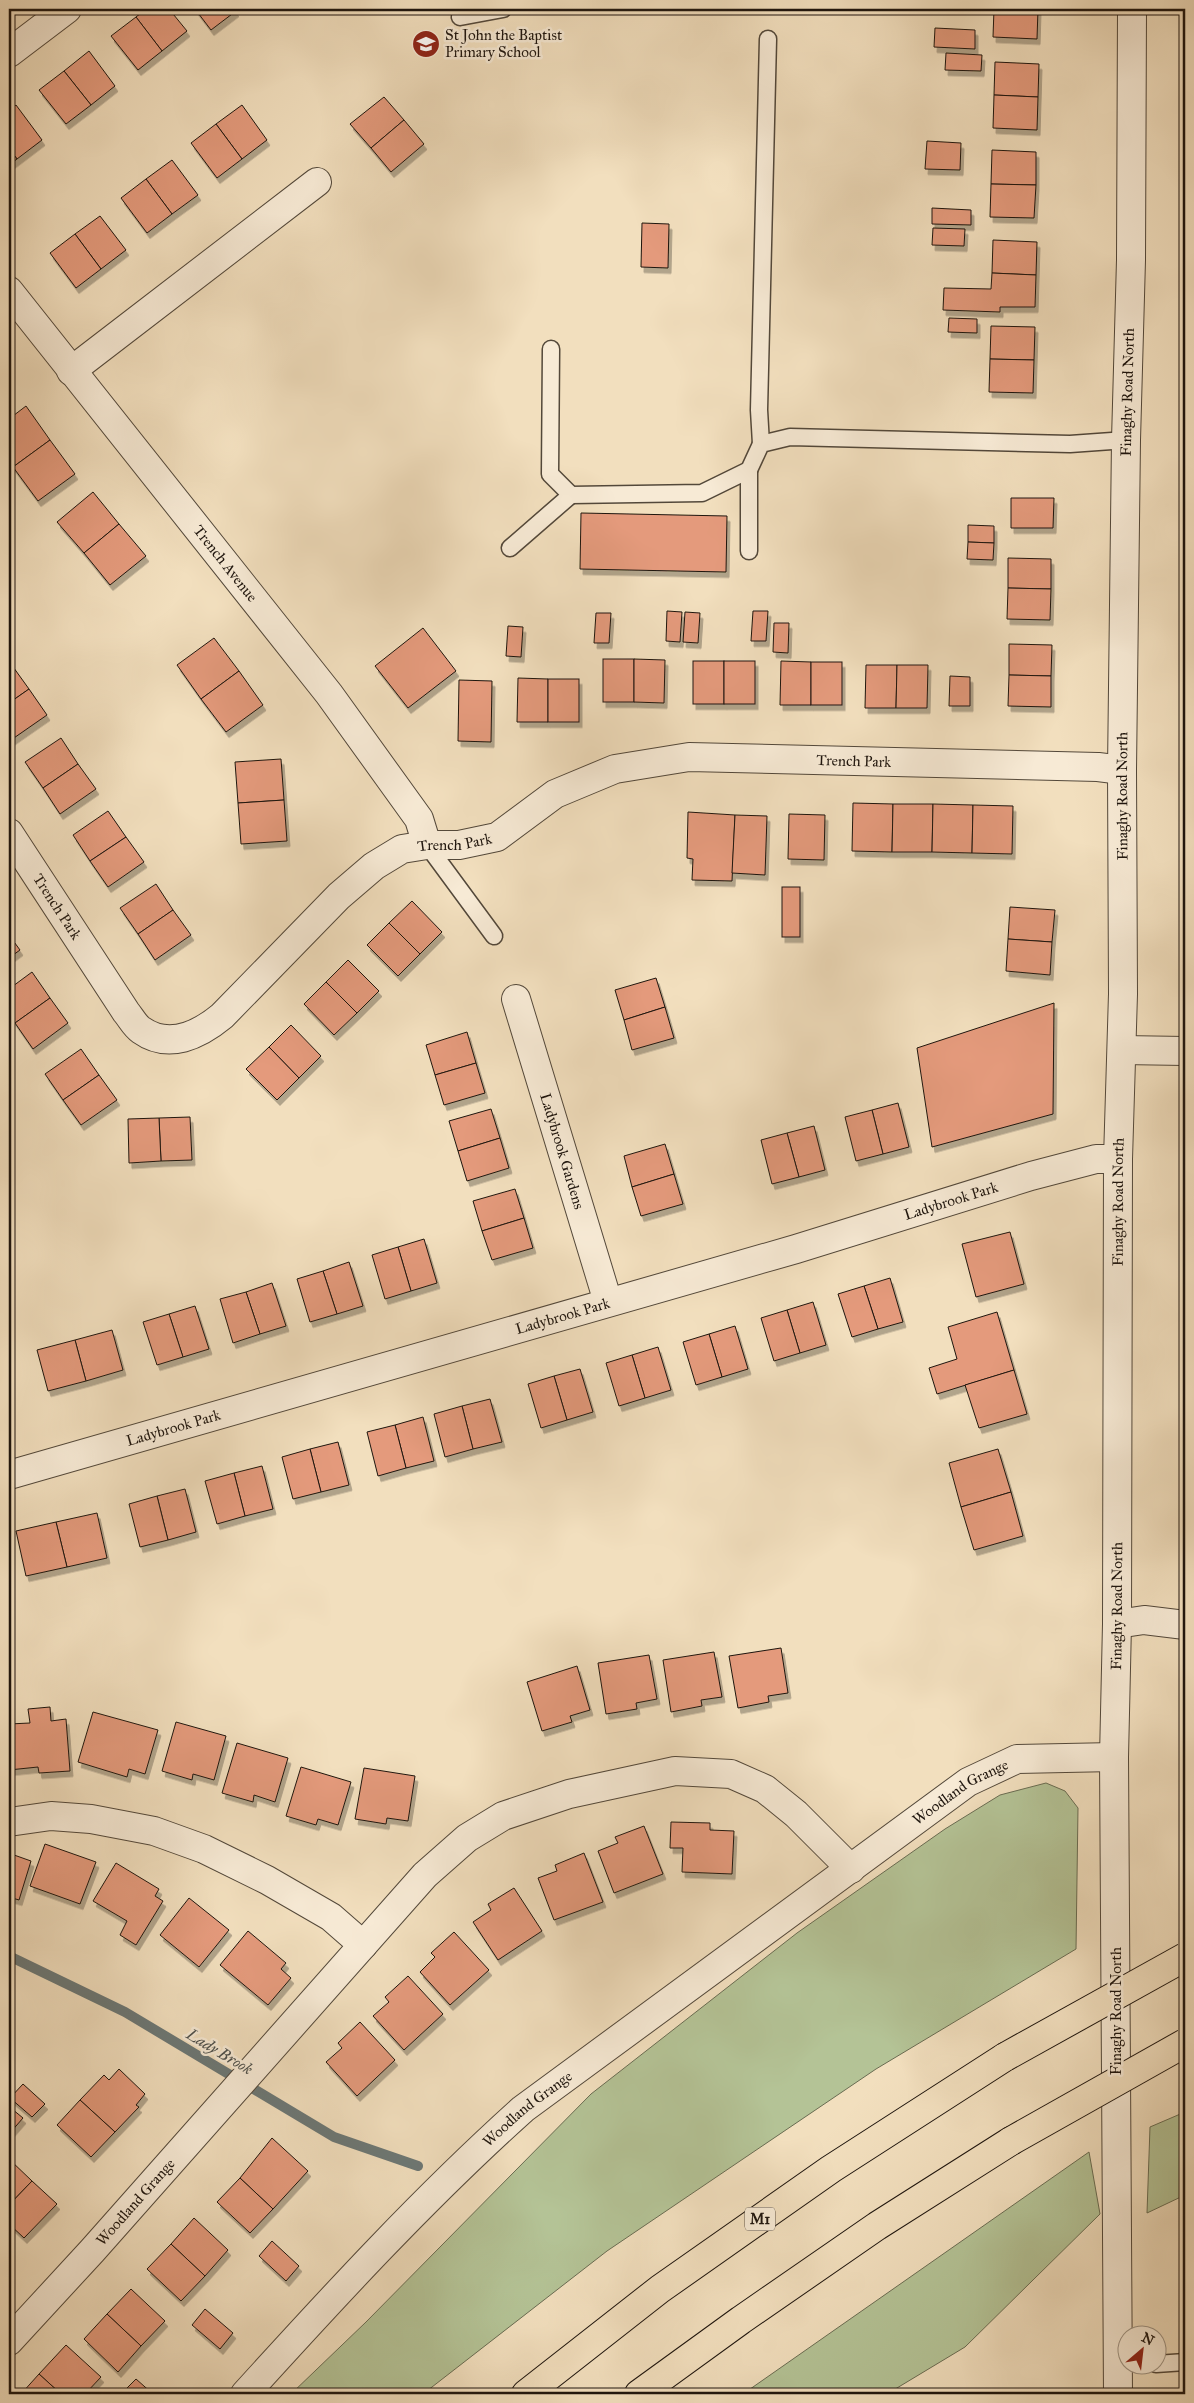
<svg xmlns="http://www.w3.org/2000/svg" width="1194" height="2403" font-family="'IM FELL Great Primer',serif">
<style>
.green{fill:#b4c396;stroke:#696c52}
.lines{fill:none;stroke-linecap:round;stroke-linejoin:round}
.stream{stroke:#6c7876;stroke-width:10}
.building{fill:#e49a7c;stroke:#1e150e;filter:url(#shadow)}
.service-casing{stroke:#53483a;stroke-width:19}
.minor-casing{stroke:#53483a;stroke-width:30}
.tertiary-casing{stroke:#53483a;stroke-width:30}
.motorway-casing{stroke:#1e150e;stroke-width:30}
.service{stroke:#f7ead5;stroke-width:16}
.minor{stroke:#f7ead5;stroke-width:28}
.tertiary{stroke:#f7ead5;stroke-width:28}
.motorway{stroke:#f2dfbe;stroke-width:28}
.motorway-bridge-casing{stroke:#1e150e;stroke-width:30;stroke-linecap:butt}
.motorway-bridge{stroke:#f2dfbe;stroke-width:28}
.labels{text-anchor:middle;stroke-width:5;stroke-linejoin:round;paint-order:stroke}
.shield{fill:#f7ead5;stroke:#5f554a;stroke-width:1}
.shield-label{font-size:14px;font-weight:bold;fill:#1e150e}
.poi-label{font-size:15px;fill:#1e150e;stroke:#f7ead5;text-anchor:start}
.street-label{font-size:15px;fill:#1e150e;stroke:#f7ead5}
.water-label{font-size:16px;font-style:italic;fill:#4c4f4b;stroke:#f7ead5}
</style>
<defs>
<filter id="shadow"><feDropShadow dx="3" dy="5.5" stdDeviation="0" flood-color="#0004"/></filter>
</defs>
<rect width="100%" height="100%" fill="#f2dfbe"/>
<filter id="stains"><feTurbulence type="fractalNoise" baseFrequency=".004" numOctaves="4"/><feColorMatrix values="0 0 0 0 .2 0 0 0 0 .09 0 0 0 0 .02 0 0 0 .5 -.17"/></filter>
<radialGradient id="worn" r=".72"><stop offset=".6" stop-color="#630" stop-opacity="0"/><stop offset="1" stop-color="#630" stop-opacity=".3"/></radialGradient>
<!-- green -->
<g class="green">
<path d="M1046 1783 1065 1791 1078 1808 1076 1949 876 2069 607 2251 423 2394H291L366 2322 591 2094 797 1933 945 1829 1000 1795Z"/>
<path d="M1185 2112V2195L1147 2213 1150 2127Z"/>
<path d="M1089 2152 1100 2214 965 2347 887 2394H743Z"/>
</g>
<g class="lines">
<!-- stream -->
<path class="stream" d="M9 1956 125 2012 334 2137 418 2166"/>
</g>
<!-- building -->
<g class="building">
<path d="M146 9H169L187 31 162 51 136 17Z"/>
<path d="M195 9H234L236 11 211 30Z"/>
<path d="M994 9H1038L1037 39 993 37Z"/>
<path d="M136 17 162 51 138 70 111 36Z"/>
<path d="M935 28 975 30V49L934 47Z"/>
<path d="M89 51 115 86 91 105 64 71Z"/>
<path d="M946 53 982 55 981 71 945 70Z"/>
<path d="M995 62 1039 64 1038 97 994 95Z"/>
<path d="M64 71 91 105 66 124 39 90Z"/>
<path d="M994 95 1038 97 1037 130 993 128Z"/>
<path d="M384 97 404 120 371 148 350 124Z"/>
<path d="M16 105 42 140 17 159 9 148V111Z"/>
<path d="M242 105 267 140 242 159 216 124Z"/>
<path d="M404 120 424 144 391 172 371 148Z"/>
<path d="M216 124 242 159 217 178 191 143Z"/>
<path d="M927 141 961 143 960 170 925 169Z"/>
<path d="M9 148 17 159 9 165Z"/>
<path d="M992 150 1036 152V185L991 184Z"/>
<path d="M172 160 198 195 172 214 146 179Z"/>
<path d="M146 179 172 214 147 233 121 198Z"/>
<path d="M991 184 1036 185 1034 218 990 217Z"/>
<path d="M932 208 971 210V225L932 224Z"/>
<path d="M100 216 126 250 101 269 75 234Z"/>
<path d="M642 223 669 224 668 268 641 267Z"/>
<path d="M933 228 965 229 964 246 932 245Z"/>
<path d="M75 234 101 269 76 288 50 253Z"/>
<path d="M993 240 1037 242 1036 275 992 273Z"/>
<path d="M992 273 1036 275 1035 307H1000V312L943 310 944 288 991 289Z"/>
<path d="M949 318 977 319V333L948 332Z"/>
<path d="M991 326 1035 327 1034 360 990 359Z"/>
<path d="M990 359 1034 360 1033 393 989 392Z"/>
<path d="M26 406 50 440 13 467 9 461V419Z"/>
<path d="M50 440 75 474 38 501 13 467Z"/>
<path d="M93 492 119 524 84 553 57 522Z"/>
<path d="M1011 498H1054L1053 528H1011Z"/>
<path d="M581 513 727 516 726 572 580 569Z"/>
<path d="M119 524 146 556 110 585 84 553Z"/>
<path d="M968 525 994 526V543L968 542Z"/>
<path d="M968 542 994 543 993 560 967 559Z"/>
<path d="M1008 558 1051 559V589L1008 588Z"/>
<path d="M1008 588 1051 589 1050 620 1007 619Z"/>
<path d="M667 611 682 612 680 642 666 641Z"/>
<path d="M753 611H768L766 641H751Z"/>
<path d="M685 612 700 613 698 643 683 642Z"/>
<path d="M596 613H611L609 643H594Z"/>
<path d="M774 623H789L788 653 773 652Z"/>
<path d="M508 626 523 627 521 657 506 656Z"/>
<path d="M423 628 456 671 408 708 375 666Z"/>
<path d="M214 638 239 671 201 699 177 665Z"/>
<path d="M1009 644 1052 645 1051 676 1009 675Z"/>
<rect x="603" y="659" width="31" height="43"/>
<path d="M634 659 665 660 664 703 634 702Z"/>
<rect x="693" y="661" width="31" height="43"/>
<rect x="724" y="661" width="31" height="43"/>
<path d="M781 661 811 662V705H780Z"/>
<rect x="811" y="662" width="31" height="43"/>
<path d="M11 664 29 689 9 703V665Z"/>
<path d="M866 665H897L896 708H865Z"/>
<path d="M897 665H928L927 708H896Z"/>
<path d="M239 671 263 705 226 732 201 699Z"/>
<path d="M1009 675 1051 676V707L1008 706Z"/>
<path d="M950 676 970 677V706H949Z"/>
<path d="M518 678 548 679V722H517Z"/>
<rect x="548" y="679" width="31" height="43"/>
<path d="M459 680 492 681 491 742 458 741Z"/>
<path d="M29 689 47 715 11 740 9 736V703Z"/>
<path d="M61 738 78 764 43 788 25 762Z"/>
<path d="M281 759 284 800 238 803 235 762Z"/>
<path d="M78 764 96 789 60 814 43 788Z"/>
<path d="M284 800 287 841 241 844 238 803Z"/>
<path d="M853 803 893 804 892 852 852 851Z"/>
<path d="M893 804H933L932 852H892Z"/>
<path d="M933 804 973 805 972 853 932 852Z"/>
<path d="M973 805 1013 806 1012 854 972 853Z"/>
<path d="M108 811 126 837 90 861 73 835Z"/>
<path d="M688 812 735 815 732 881 692 880 693 859 687 858Z"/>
<path d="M789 814 825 815 824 860 788 859Z"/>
<path d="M735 815 767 816 765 875 732 873Z"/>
<path d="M126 837 144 862 108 887 90 861Z"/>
<path d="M156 884 173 910 138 934 120 908Z"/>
<rect x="782" y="887" width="18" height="50"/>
<path d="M412 901 442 932 420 954 389 923Z"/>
<path d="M1010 907 1055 910 1052 942 1008 939Z"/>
<path d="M173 910 191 935 155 960 138 934Z"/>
<path d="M389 923 420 954 398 976 367 945Z"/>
<path d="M9 935 20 950 9 958Z"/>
<path d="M1008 939 1052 942 1050 975 1006 971Z"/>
<path d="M348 960 379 991 357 1013 326 982Z"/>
<path d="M32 972 50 998 15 1023 9 1014V989Z"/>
<path d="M656 978 665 1007 624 1020 615 990Z"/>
<path d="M326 982 357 1013 334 1035 304 1004Z"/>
<path d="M50 998 68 1023 33 1049 15 1023Z"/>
<path d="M1054 1003 1053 1114 932 1147 917 1048Z"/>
<path d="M665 1007 674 1038 632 1050 624 1020Z"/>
<path d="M291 1025 321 1056 299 1078 269 1047Z"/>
<path d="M467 1032 476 1063 435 1075 426 1045Z"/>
<path d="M269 1047 299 1078 277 1100 246 1069Z"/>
<path d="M81 1049 99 1075 63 1100 45 1074Z"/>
<path d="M476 1063 485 1093 444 1105 435 1075Z"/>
<path d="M99 1075 117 1100 81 1125 63 1100Z"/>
<path d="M898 1103 909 1147 883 1154 872 1110Z"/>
<path d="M491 1109 500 1138 458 1151 449 1121Z"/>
<path d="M872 1110 883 1154 856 1161 845 1117Z"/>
<path d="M190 1117 192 1160 161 1161 159 1118Z"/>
<path d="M159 1118 161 1161 129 1163 128 1119Z"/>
<path d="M814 1126 825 1170 799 1177 787 1133Z"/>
<path d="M787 1133 799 1177 772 1184 761 1140Z"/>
<path d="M500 1138 509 1168 467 1181 458 1151Z"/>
<path d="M665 1144 674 1174 632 1187 624 1156Z"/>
<path d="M674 1174 683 1204 641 1216 632 1187Z"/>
<path d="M515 1189 524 1218 482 1231 473 1201Z"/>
<path d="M524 1218 533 1248 492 1260 482 1231Z"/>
<path d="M1010 1232 1024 1284 976 1297 962 1244Z"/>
<path d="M424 1239 437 1283 411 1291 398 1247Z"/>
<path d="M398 1247 411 1291 385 1299 372 1255Z"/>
<path d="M349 1262 363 1306 337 1314 323 1271Z"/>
<path d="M323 1271 337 1314 310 1322 297 1279Z"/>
<path d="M890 1278 903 1322 878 1329 864 1286Z"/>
<path d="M272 1283 286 1326 260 1334 246 1292Z"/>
<path d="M864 1286 878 1329 852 1337 838 1294Z"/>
<path d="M246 1292 260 1334 233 1343 220 1299Z"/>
<path d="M813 1302 826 1345 800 1353 787 1310Z"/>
<path d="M195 1306 209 1349 183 1357 169 1314Z"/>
<path d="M787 1310 800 1353 774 1361 761 1318Z"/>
<path d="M997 1312 1014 1370 937 1394 929 1368 957 1359 948 1327Z"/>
<path d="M169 1314 183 1357 157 1365 143 1322Z"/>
<path d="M735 1326 748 1369 722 1377 709 1334Z"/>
<path d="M112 1330 123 1370 86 1381 75 1340Z"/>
<path d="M709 1334 722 1377 696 1385 683 1342Z"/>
<path d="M75 1340 86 1381 48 1391 37 1350Z"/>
<path d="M658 1347 671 1390 645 1398 632 1355Z"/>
<path d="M632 1355 645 1398 619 1406 606 1363Z"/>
<path d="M580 1369 593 1412 567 1420 554 1376Z"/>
<path d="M1014 1370 1027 1414 979 1428 965 1385Z"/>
<path d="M554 1376 567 1420 541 1428 528 1384Z"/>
<path d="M490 1399 502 1442 473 1449 462 1406Z"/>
<path d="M462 1406 473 1449 445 1457 434 1414Z"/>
<path d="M423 1417 434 1461 406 1468 395 1425Z"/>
<path d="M395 1425 406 1468 378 1476 367 1432Z"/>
<path d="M338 1442 349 1485 321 1492 310 1449Z"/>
<path d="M310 1449 321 1492 293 1499 282 1457Z"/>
<path d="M998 1449 1011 1492 961 1507 949 1463Z"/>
<path d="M262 1466 273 1509 245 1516 234 1473Z"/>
<path d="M234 1473 245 1516 217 1524 205 1481Z"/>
<path d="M185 1489 196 1532 168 1540 157 1496Z"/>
<path d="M1011 1492 1023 1536 974 1550 961 1507Z"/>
<path d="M157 1496 168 1540 140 1547 129 1504Z"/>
<path d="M97 1513 107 1558 67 1567 56 1522Z"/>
<path d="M56 1522 67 1567 26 1576 16 1531Z"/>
<path d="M781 1648 788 1693 768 1696 769 1702 738 1708 729 1656Z"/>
<path d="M714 1652 722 1697 701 1700 702 1706 671 1712 663 1660Z"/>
<path d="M649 1655 657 1699 636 1703 637 1709 606 1714 598 1663Z"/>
<path d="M577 1666 590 1710 570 1716 572 1722 542 1731 527 1682Z"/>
<path d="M50 1707 51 1721 66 1719 70 1771 39 1773 38 1767 9 1770V1724L30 1723 28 1709Z"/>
<path d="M93 1712 158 1730 145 1774 129 1769 127 1777 78 1762Z"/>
<path d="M176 1722 226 1736 214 1780 193 1774 192 1780 162 1771Z"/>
<path d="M237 1743 288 1758 275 1802 254 1795 253 1802 222 1793Z"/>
<path d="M301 1767 351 1782 338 1825 318 1819 316 1825 286 1816Z"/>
<path d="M364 1768 415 1776 408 1821 387 1818 386 1824 355 1819Z"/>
<path d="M671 1822 710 1823V1830L734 1831 732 1874 682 1872 683 1848H670Z"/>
<path d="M644 1826 663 1874 614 1893 598 1851 618 1843 615 1837Z"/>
<path d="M45 1844 96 1862 80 1904 30 1886Z"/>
<path d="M584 1853 603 1902 554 1920 538 1878 557 1871 555 1865Z"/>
<path d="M14 1855 31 1861 19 1900 9 1897V1872Z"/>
<path d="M116 1863 159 1889 155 1896 163 1901 136 1945 120 1935 127 1921 93 1901Z"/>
<path d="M514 1888 542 1931 498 1960 473 1922 491 1910 488 1904Z"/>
<path d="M189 1898 229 1930 199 1967 160 1935Z"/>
<path d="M248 1931 286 1963 281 1969 291 1978 268 2005 220 1965Z"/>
<path d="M454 1932 489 1970 450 2005 420 1972 435 1957 431 1953Z"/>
<path d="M408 1976 443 2014 404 2050 373 2016 389 2002 385 1997Z"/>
<path d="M360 2022 395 2060 357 2096 326 2062 342 2048 338 2043Z"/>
<path d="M119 2069 145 2094 136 2105 139 2107 115 2132 80 2100 104 2075 109 2080Z"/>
<path d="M23 2084 45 2104 32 2117 10 2098Z"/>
<path d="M80 2100 115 2132 91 2157 57 2125Z"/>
<path d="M12 2109 23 2118 9 2134V2112Z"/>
<path d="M272 2138 308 2171 273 2209 240 2178Z"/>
<path d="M9 2159 32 2181 9 2205Z"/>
<path d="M240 2178 273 2209 250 2233 217 2202Z"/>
<path d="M32 2181 57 2204 24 2238 9 2224V2205Z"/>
<path d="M194 2218 228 2250 205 2276 171 2244Z"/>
<path d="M272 2241 299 2266 286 2281 259 2256Z"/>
<path d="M171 2244 205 2276 181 2301 147 2269Z"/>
<path d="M131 2289 165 2321 141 2346 107 2314Z"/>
<path d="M205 2309 233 2333 220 2349 192 2325Z"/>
<path d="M107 2314 141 2346 118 2372 84 2339Z"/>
<path d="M66 2345 101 2377 85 2394H61L39 2374Z"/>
<path d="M39 2374 61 2394H21Z"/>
<path d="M136 2379 153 2394H129L125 2390Z"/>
</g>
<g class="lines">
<!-- service casing -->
<g class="service-casing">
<g id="service">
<path d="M460 17 503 9"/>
<path d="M551 349 550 474 571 495 702 493 749 470 761 444 790 437 1070 444 1126 440"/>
<path d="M761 444 759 410 768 39"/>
<path d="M510 548 571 495"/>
<path d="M749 551V470"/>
<path d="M427 845 494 936"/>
<path d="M1156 2364 1185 2362"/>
</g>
</g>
<!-- minor casing -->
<g class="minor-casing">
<g id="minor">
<path d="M9 53 67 9"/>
<path id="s1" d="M9 291 329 694 419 819 427 845"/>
<path d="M71 371 317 182"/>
<path id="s2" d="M9 833 126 1012C131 1018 135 1026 141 1030 169 1050 199 1035 222 1016L339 896 374 866 402 849 427 845H459L497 837 555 794 615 769 689 757 1098 767 1122 770"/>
<path id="s3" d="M516 999 608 1302"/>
<path d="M1122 1050 1185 1051"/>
<path id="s4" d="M9 1475 796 1249 1031 1176 1096 1159H1118"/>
<path d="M1117 1624 1144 1620 1185 1625"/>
<path d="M9 1822 51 1816 91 1819 154 1831 204 1849 267 1880 331 1917 363 1945"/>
<path id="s5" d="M9 2341 92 2251 425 1875 467 1838 503 1816 569 1794 675 1771 731 1774 765 1789 796 1814 851 1869"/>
<path id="s6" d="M245 2394C334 2296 424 2198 523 2109L968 1782 1017 1759 1114 1757"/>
</g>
</g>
<!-- tertiary casing -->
<g class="tertiary-casing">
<g id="tertiary">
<path id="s7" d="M1118 2394 1114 1757 1117 1624 1118 1159 1123 994 1122 770 1126 440 1131 260 1132 9"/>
</g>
</g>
<!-- motorway casing -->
<g class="motorway-casing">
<g id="motorway">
<path d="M526 2394 660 2289 831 2169 1005 2057"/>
<path d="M639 2394 741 2320 877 2226 1011 2141"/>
</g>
</g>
<!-- service -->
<use href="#service" class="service"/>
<!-- minor -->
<use href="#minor" class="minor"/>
<!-- tertiary -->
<use href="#tertiary" class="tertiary"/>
<!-- motorway -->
<use href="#motorway" class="motorway"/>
<!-- motorway-bridge casing -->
<g class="motorway-bridge-casing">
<g id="motorway-bridge">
<path d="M1005 2057 1185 1957"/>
<path d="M1011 2141 1185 2043"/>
</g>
</g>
<!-- motorway-bridge -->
<use href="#motorway-bridge" class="motorway-bridge"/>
</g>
<!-- icons -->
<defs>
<g id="school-disc" transform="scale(1.4375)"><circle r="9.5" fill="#8f2418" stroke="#f7ead5"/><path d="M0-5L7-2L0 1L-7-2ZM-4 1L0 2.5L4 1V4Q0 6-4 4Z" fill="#fff"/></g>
</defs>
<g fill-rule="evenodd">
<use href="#school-disc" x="426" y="44"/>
</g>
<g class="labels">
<!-- shield labels -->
<rect class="shield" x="745" y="2207.5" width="30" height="23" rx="4"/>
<g class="shield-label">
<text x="760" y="2224">M1</text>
</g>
<!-- poi labels -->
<g class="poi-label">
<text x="445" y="40">St John the Baptist<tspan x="445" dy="17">Primary School</tspan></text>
</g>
<!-- street labels -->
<g class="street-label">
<text dy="5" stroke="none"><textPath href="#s7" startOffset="2002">Finaghy Road North</textPath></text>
<text dy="5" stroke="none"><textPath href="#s1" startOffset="348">Trench Avenue</textPath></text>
<text dy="5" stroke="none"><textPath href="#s2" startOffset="1046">Trench Park</textPath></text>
<text dy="5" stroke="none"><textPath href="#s7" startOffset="1598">Finaghy Road North</textPath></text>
<text dy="5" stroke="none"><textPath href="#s2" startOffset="626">Trench Park</textPath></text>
<text dy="5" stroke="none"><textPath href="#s2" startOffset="88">Trench Park</textPath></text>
<text dy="5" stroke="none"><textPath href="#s3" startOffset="159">Ladybrook Gardens</textPath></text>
<text dy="5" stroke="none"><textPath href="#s4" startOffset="981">Ladybrook Park</textPath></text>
<text dy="5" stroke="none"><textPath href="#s7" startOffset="1192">Finaghy Road North</textPath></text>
<text dy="5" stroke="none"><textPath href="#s4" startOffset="576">Ladybrook Park</textPath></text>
<text dy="5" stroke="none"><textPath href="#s4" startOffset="171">Ladybrook Park</textPath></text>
<text dy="5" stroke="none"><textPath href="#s7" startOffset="788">Finaghy Road North</textPath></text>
<text dy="5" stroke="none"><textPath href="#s6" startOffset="939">Woodland Grange</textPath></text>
<text transform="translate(1116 2011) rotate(-90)" y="5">Finaghy Road North</text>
<text dy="5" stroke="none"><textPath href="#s6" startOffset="402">Woodland Grange</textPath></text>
<text dy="5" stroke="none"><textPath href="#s5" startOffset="188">Woodland Grange</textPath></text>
</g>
<!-- water labels -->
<g class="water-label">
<text transform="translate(220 2051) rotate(31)" y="6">Lady Brook</text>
</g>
</g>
<!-- margin -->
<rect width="1194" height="2403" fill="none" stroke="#f2dfbe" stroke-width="30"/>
<rect x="10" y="10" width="1174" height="2383" fill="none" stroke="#1e150e" stroke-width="2.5"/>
<rect x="15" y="15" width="1164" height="2373" fill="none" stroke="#1e150e"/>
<!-- north arrow -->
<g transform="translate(1142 2350) rotate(28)"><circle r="24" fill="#f7ead5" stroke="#a09585"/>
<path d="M0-4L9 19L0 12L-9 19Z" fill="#8f2418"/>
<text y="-8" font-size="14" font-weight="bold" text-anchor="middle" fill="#1e150e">N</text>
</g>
<rect width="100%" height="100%" filter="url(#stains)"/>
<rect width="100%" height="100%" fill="url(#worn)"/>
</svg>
